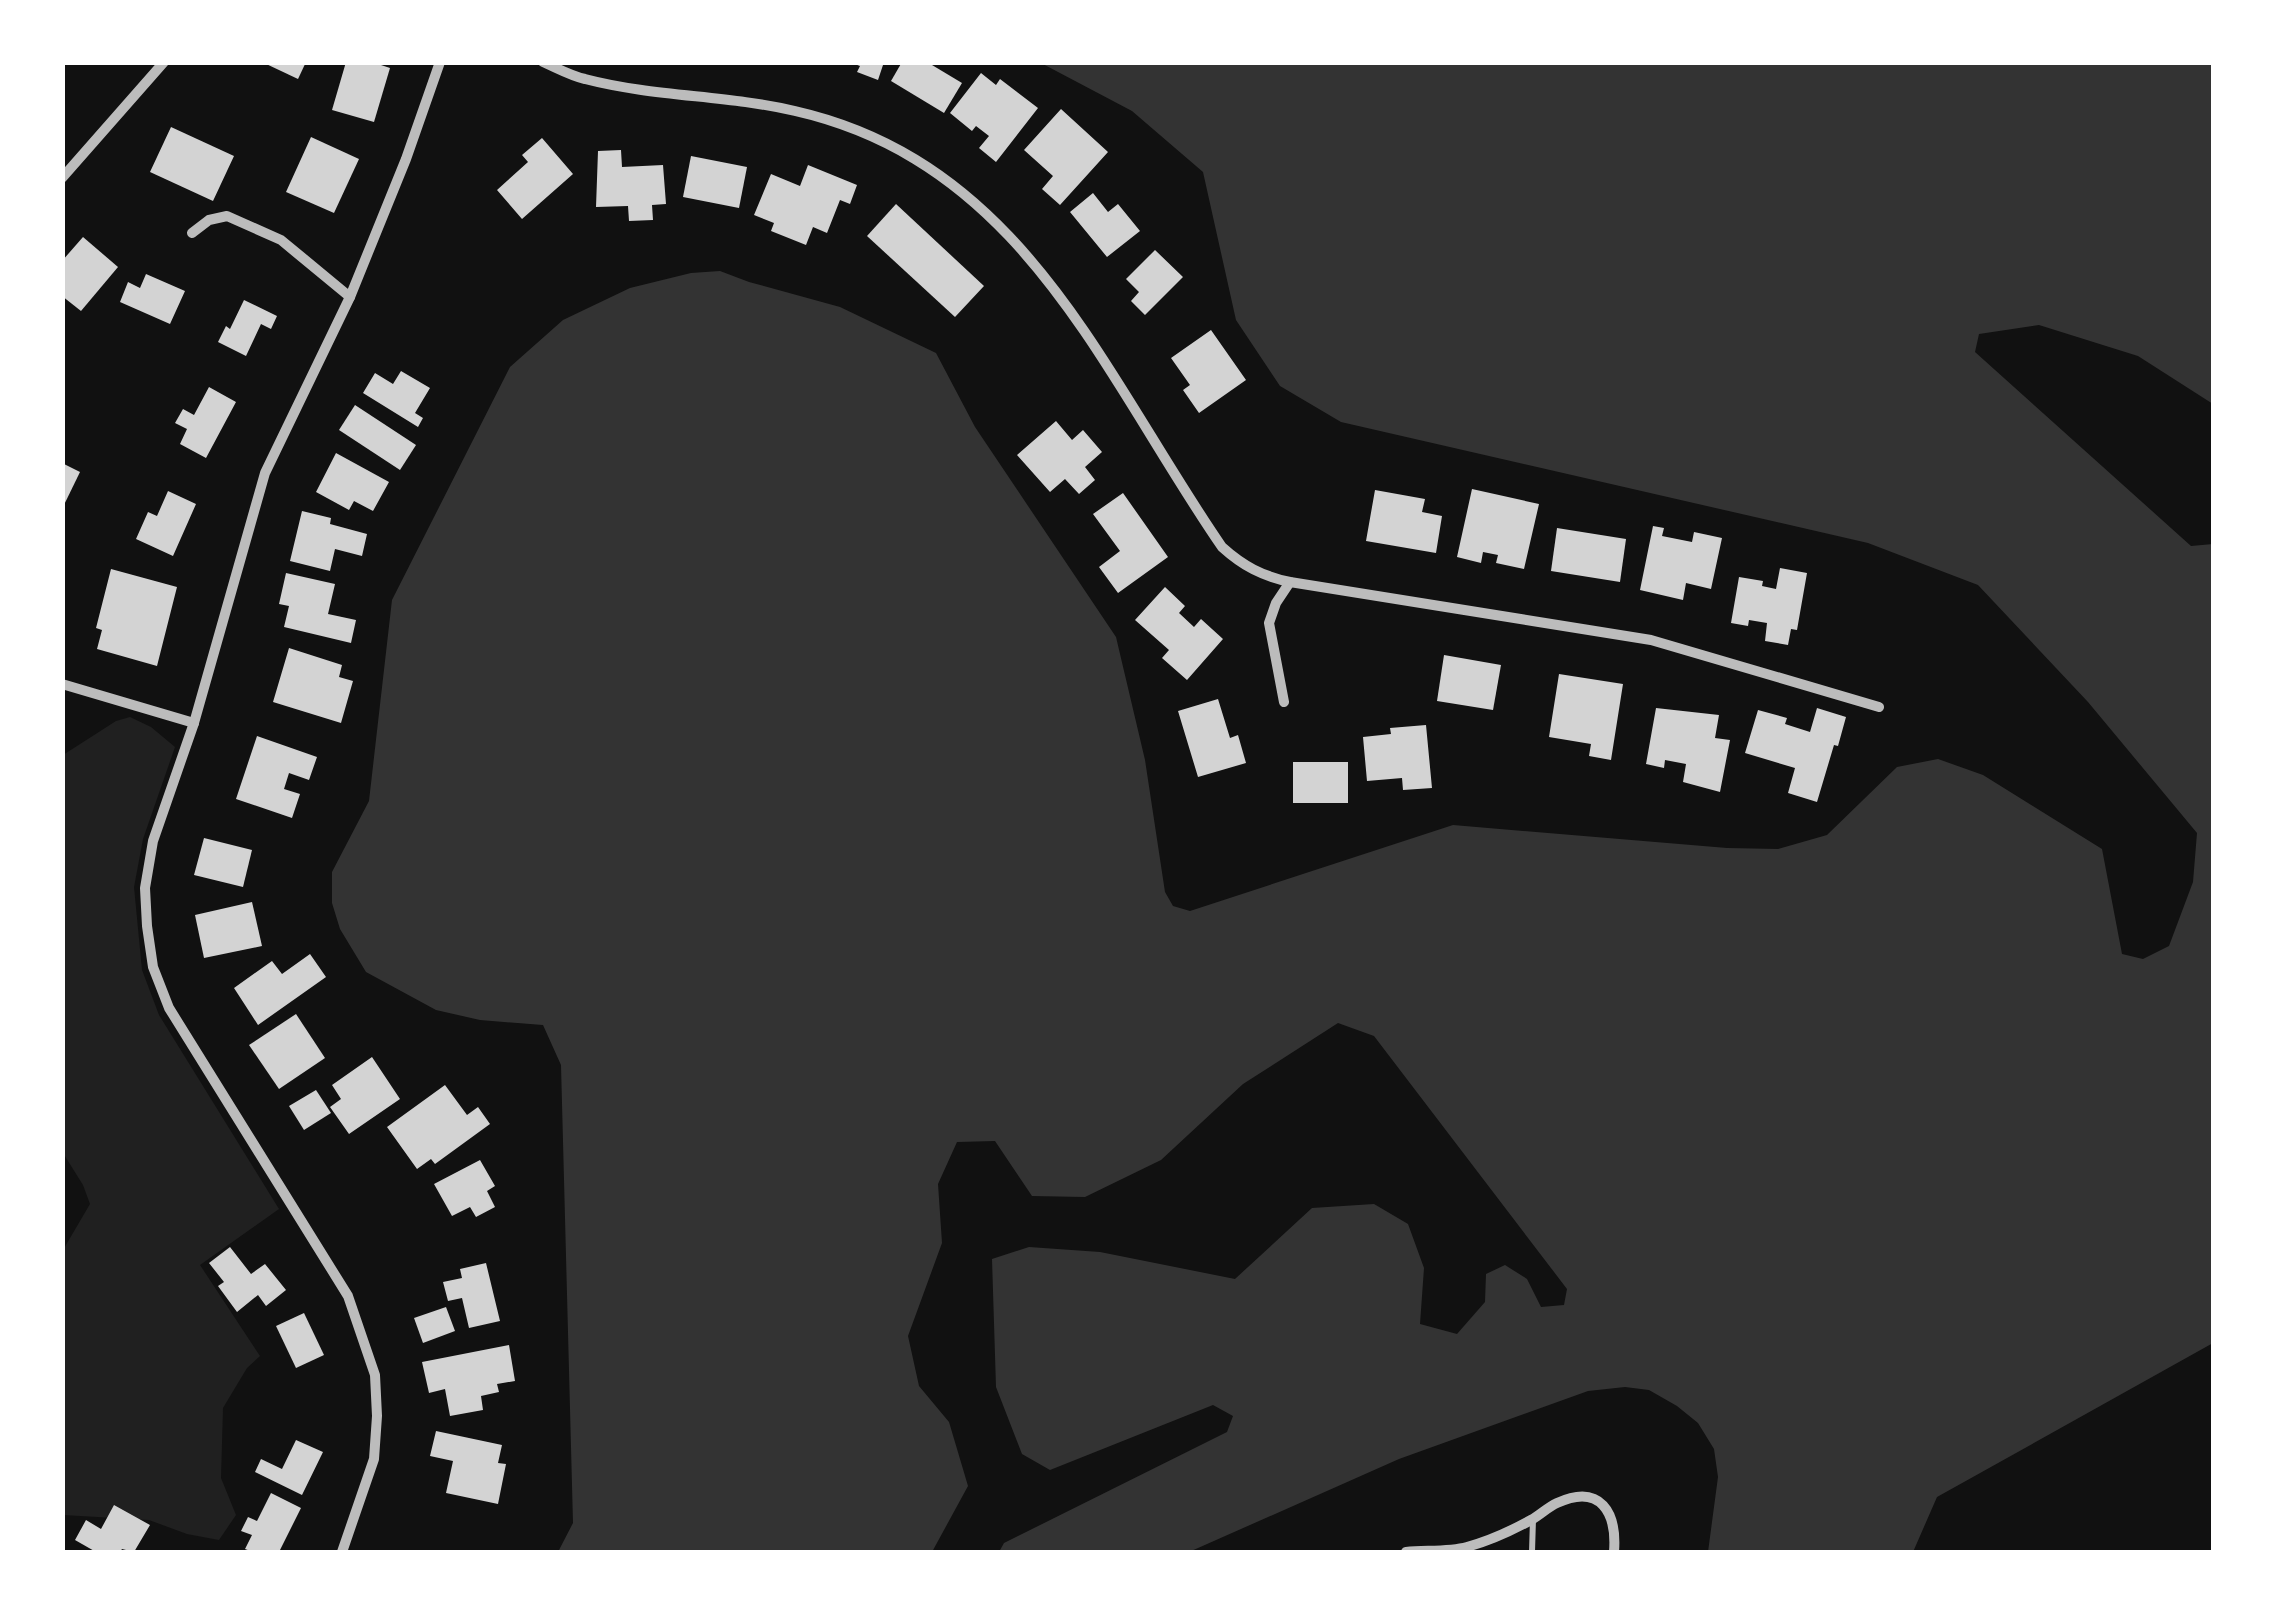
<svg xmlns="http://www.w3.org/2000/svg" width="2276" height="1615" font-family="'Nunito Sans',sans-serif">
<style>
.green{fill:#202020}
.water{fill:#333}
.building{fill:#d3d3d3}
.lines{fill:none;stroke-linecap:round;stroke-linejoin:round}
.service{stroke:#bcbcbc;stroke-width:6}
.minor{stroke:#bcbcbc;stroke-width:10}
</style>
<rect width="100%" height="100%" fill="#111"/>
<!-- green -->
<path class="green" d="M130 717 151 727 175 747 143 839 134 887 142 970 159 1015 279 1209 200 1265 260 1356 247 1368 223 1408 221 1478 236 1515 219 1540 187 1534 149 1520 63 1515V1250L90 1204 83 1185 63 1153V755L116 721Z"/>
<!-- water -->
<path class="water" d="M1041 63H2213V404L2138 356 2039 325 1979 334 1975 352 2191 546 2213 544V1343L1937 1497 1913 1552H1708L1718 1477 1714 1449 1698 1423 1677 1406 1649 1390 1625 1387 1588 1391 1399 1459 1189 1552H999L1004 1543 1227 1432 1233 1416 1213 1405 1050 1470 1022 1454 996 1387 992 1259 1029 1247 1100 1252 1235 1279 1312 1208 1374 1204 1408 1224 1424 1268 1420 1324 1457 1334 1485 1302 1486 1274 1505 1265 1527 1279 1541 1307 1564 1305 1567 1289 1374 1036 1338 1023 1243 1084 1161 1160 1085 1197 1032 1196 995 1141 957 1142 938 1184 942 1243 908 1336 919 1386 949 1422 968 1486 932 1552H558L573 1523 561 1065 543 1025 480 1020 436 1010 366 972 340 929 332 903V872L369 801 392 600 510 367 563 320 630 288 691 273 720 271 749 282 840 307 936 353 975 427 1116 637 1145 760 1165 892 1173 906 1190 911 1453 825 1727 848 1778 849 1827 835 1897 767 1938 759 1983 775 2102 849 2122 954 2143 959 2169 946 2193 882 2197 833 2088 702 1978 585 1868 543 1341 422 1280 386 1236 320 1203 172 1132 111Z"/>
<!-- building -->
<g class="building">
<path d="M262 62H306L298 79Z"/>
<path d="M346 62H372L390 68 374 122 332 110Z"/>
<path d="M884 62 878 80 857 72 860 66 852 63Z"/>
<path d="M902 62H927L962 83 944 113 891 81Z"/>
<path d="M981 73 996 85 1000 79 1038 108 996 162 979 148 989 136 976 126 972 131 950 113Z"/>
<path d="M1061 109 1108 152 1060 205 1042 189 1053 176 1024 150Z"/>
<path d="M171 127 234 156 213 201 150 172Z"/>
<path d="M311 137 359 159 334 213 286 192Z"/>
<path d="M542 138 573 174 522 219 497 190 528 162 522 155Z"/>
<path d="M621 150 622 167 663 165 666 204 652 205 653 220 629 221 628 206 596 207 598 151Z"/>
<path d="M691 156 747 167 739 208 683 197Z"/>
<path d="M808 165 857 185 850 204 840 200 827 233 813 227 806 245 771 231 774 223 754 215 771 174 800 186Z"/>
<path d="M1093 193 1108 212 1118 204 1140 231 1107 257 1070 212Z"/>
<path d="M896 204 984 286 955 317 867 236Z"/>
<path d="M83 237 118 267 81 311 62 296V261Z"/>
<path d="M1155 250 1183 277 1145 315 1131 301 1139 292 1126 279Z"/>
<path d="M146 274 185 291 170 324 120 302 128 282 140 288Z"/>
<path d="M244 300 277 316 271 329 261 324 246 356 218 342 226 326 230 329Z"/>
<path d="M1211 330 1246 380 1199 413 1183 390 1190 385 1171 358Z"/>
<path d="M401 371 430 388 415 413 423 418 418 427 363 393 375 373 393 384Z"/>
<path d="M209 387 236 402 206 458 180 444 187 429 175 423 183 409 194 415Z"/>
<path d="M355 405 416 445 400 470 339 430Z"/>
<path d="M1056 421 1072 440 1083 430 1102 452 1085 467 1095 480 1079 494 1065 479 1050 492 1017 455Z"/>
<path d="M336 453 389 482 373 511 354 501 349 510 316 492Z"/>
<path d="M62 463 80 472 62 509Z"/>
<path d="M1472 489 1539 504 1524 569 1496 563 1498 555 1483 552 1481 563 1457 557Z"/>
<path d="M1375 490 1425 499 1422 512 1442 516 1436 553 1366 541Z"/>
<path d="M168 491 196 504 173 556 136 539 148 512 157 516Z"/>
<path d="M1123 493 1168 557 1118 593 1099 567 1120 551 1093 514Z"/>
<path d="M302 511 331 518 330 524 367 534 362 556 335 549 330 571 290 561Z"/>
<path d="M1653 526 1664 528 1662 536 1692 542 1694 532 1722 538 1711 589 1686 583 1683 600 1640 590Z"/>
<path d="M1557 528 1626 539 1620 582 1551 571Z"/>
<path d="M1780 568 1807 573 1797 630 1791 629 1788 645 1765 641 1767 623 1749 620 1748 626 1731 623 1739 577 1763 581 1762 586 1776 589Z"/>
<path d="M111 569 177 587 157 666 97 649 102 630 96 628Z"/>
<path d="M286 573 335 584 328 614 356 620 351 643 284 627 289 606 279 604Z"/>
<path d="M1165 587 1185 606 1179 613 1194 627 1201 619 1223 639 1187 680 1162 658 1169 650 1135 620Z"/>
<path d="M289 648 342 665 339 677 353 681 341 723 273 702Z"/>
<path d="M1444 655 1501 665 1493 710 1437 701Z"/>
<path d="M1559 674 1623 684 1611 760 1589 756 1591 744 1549 737Z"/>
<path d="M1218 699 1230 738 1238 735 1246 763 1198 777 1178 711Z"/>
<path d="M1656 708 1719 715 1715 738 1730 740 1720 792 1683 782 1686 764 1665 760 1664 768 1646 764Z"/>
<path d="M1817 708 1846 717 1838 746 1834 745 1817 802 1788 793 1795 768 1745 753 1758 710 1787 718 1785 724 1810 732Z"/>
<path d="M1426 725 1432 788 1403 790 1402 778 1367 781 1363 737 1391 734 1390 728Z"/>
<path d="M257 736 317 757 309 780 289 773 284 789 300 794 292 818 236 799Z"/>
<rect x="1293" y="762" width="55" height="41"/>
<path d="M204 838 252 850 243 887 194 875Z"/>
<path d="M252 902 262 946 204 958 195 915Z"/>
<path d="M310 954 326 977 258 1025 234 988 272 961 282 974Z"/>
<path d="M296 1014 325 1058 279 1089 249 1045Z"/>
<path d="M372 1057 400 1099 349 1134 330 1107 341 1099 332 1085Z"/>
<path d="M445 1085 467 1115 478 1107 490 1124 435 1164 431 1159 417 1169 387 1127Z"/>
<path d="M316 1090 331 1113 304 1130 289 1106Z"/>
<path d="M480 1160 495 1186 487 1191 495 1207 476 1217 470 1207 452 1216 434 1184Z"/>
<path d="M230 1247 251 1274 265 1264 286 1290 266 1306 258 1295 237 1312 218 1286 224 1282 209 1263Z"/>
<path d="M486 1263 500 1321 469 1328 462 1298 448 1301 443 1282 462 1278 460 1269Z"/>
<path d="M446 1307 455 1331 423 1343 414 1318Z"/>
<path d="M304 1313 324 1355 296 1368 276 1326Z"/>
<path d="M509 1345 515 1381 497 1384 499 1392 481 1396 483 1410 450 1416 445 1389 429 1393 422 1362Z"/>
<path d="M436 1431 502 1445 498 1463 506 1464 498 1504 446 1493 453 1461 430 1456Z"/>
<path d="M296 1440 323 1452 302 1495 255 1472 261 1459 282 1469Z"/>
<path d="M271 1493 301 1508 279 1552H253L245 1549 252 1535 241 1531 248 1517 257 1521Z"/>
<path d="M114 1505 150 1525 134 1552 122 1549 120 1552H96L75 1540 86 1520 101 1529Z"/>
</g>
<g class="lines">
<!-- service -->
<path class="service" d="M1532 1552 1533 1519"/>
<!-- minor -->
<g class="minor">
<path d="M543 62C557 68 571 76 585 79 654 97 727 95 795 111 1024 163 1102 373 1222 547 1243 566 1262 576 1290 582L1651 640 1879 707"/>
<path d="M62 178 164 62"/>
<path d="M192 233 209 220 227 216 281 240 350 297"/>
<path d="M62 684 194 723"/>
<path d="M1284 702 1269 623 1276 603 1290 582"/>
<path d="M342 1552 374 1459 377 1416 375 1375 348 1296 169 1008 153 967 147 926 145 888 153 841 194 723 265 473 350 297 406 159 440 62"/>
<path d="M1406 1552C1425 1550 1449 1552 1467 1547 1489 1541 1511 1531 1531 1520 1540 1515 1548 1507 1557 1503 1601 1483 1617 1513 1614 1552"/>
</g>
</g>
<!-- border -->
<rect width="2276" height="1615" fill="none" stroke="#ffffff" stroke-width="130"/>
</svg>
